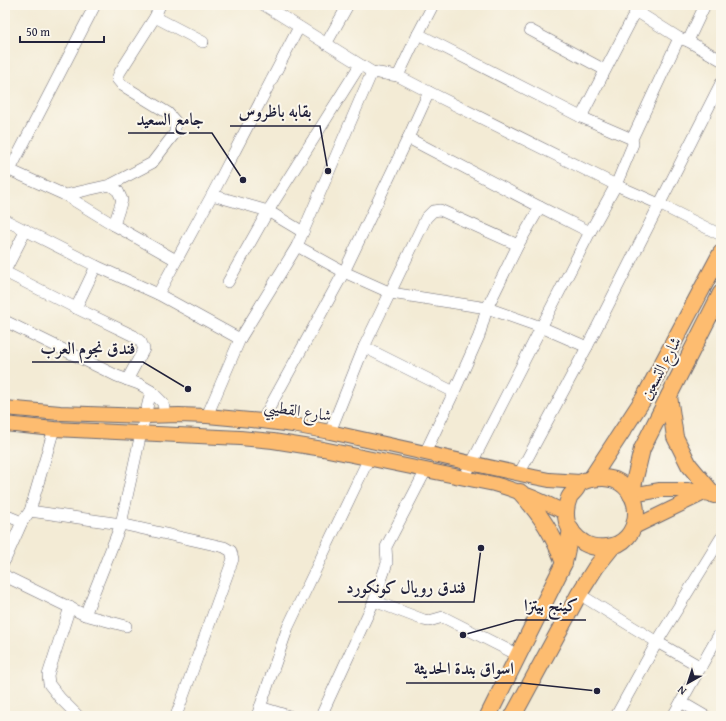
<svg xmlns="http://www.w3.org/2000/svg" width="726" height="721" font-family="'Gentium Book Plus',Amiri,serif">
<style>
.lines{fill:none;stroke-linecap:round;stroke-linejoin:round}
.minor-casing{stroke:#6b6871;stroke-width:12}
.major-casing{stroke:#6b6871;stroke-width:16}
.highway-casing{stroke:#6b6871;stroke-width:18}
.minor{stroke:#fff;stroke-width:11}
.major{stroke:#fdbc70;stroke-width:14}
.highway{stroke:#fdbc70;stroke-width:16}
.labels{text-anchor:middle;stroke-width:4;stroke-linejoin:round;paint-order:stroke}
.street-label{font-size:16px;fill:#22223b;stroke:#fbf7ec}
.leader{fill:none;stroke:#22223b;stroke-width:1.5}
.callout-dot{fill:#22223b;stroke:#fbf7ec;stroke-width:1.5}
.callout-label{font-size:17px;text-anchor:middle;font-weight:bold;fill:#22223b;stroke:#fbf7ec;stroke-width:4;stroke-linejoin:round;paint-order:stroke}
</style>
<rect width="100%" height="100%" fill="#fbf7ec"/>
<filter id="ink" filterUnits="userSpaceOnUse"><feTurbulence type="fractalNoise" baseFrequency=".025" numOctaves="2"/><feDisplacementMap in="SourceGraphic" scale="8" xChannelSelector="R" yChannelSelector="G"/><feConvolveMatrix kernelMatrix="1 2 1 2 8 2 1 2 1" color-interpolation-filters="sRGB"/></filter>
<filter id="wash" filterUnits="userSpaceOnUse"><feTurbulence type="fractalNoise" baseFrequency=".012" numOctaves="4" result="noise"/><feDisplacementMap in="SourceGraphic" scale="16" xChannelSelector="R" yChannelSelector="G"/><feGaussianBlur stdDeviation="0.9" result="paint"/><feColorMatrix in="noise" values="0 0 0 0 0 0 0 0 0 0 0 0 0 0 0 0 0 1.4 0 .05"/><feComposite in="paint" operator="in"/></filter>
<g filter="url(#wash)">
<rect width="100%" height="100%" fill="#f3ebd5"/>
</g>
<g filter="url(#ink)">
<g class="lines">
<!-- minor casing -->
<g class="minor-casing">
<g id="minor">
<path d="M264 5 372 72 398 76 429 92 616 185 659 204 721 235"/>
<path d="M631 5 636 11 679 38 688 41 721 60"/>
<path d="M155 17 203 42"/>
<path d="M530 30 605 70"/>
<path d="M418 34 581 117 632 139"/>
<path d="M688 41 705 5"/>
<path d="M326 44 348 5"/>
<path d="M398 76 418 34 433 5"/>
<path d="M581 117 636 11"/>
<path d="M408 138 540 207 590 232"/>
<path d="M5 168 65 195 114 225 176 260"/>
<path d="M10 170 95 5"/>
<path d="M110 185 118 191 122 200 114 225"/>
<path d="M65 195 110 185 152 163 175 133V121L168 113 122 85 117 79 120 72 155 17 160 5"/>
<path d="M212 195 268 211 303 232"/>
<path d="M5 220 96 266 158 294 240 339"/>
<path d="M297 246 344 272 391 293 487 308 541 327 587 347"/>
<path d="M5 271 26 230"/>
<path d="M5 272 76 308 134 336 141 342 144 349 127 380"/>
<path d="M228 282 268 211 360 65"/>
<path d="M158 294 212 195 299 27"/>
<path d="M76 308 96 266"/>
<path d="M5 321 117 376 139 384 151 391 163 403 165 415"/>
<path d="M364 347 454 392"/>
<path d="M207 416 240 339 297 246 372 72"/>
<path d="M262 421 344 272 408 138 429 92"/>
<path d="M330 432 364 347 426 218 433 211 440 210 518 245"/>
<path d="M425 453 454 392 479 336 487 308 518 245 540 207"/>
<path d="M519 474 587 347 721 83"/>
<path d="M464 478 590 232 616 185 633 144 632 139 679 38"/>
<path d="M30 511 121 524 224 547 231 551 233 559 176 716"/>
<path d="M5 515 22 522"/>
<path d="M5 560 22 522 30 511 54 429"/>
<path d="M5 575 7 577 85 615 126 626"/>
<path d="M579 594 657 642 701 667"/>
<path d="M374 601 424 620 429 621 443 617 518 655"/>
<path d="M70 607 48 675 49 684 60 698 78 716"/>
<path d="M85 615 121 524 141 433 151 391"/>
<path d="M681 702 705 716"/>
<path d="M260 707 289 716"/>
<path d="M257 716 288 627 369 458"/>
<path d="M321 716 374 601 387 563 386 547 426 470"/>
<path d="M616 716 657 642 721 538"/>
<path d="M673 716 721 631"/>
</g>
</g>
<!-- major casing -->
<g class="major-casing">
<g id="major">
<path d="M5 408 60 413 145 416 179 415 207 416 262 421 293 425 330 432 534 477 549 480 580 482"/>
<path d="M5 424 54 429 240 438 273 441 323 449 494 484C520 491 543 501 566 513"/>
<path d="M632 495 660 490H688L721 496"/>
<path d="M634 527 704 493"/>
</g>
</g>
<!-- highway casing -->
<g class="highway-casing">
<g id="highway">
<path d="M669 396 675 437 689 465 714 495"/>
<path d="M603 478C606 478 611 479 615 480 646 493 642 543 607 547 599 548 591 547 584 543 576 538 570 531 567 522 565 515 566 505 569 498 570 495 574 492 576 489 578 486 579 483 582 482 588 479 596 478 603 478Z"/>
<path d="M591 479 644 398 721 253"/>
<path d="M520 492C541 515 553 534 564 563"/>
<path d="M631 495 642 449 721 293"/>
<path d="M488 716 564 563 571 530"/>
<path d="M513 716 579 594 596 567 612 547"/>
</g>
</g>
<!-- minor -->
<use href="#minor" class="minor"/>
<!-- major -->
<use href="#major" class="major"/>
<!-- highway -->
<use href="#highway" class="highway"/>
</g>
</g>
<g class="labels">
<!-- street labels -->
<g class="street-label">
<text transform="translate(660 368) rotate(-62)" y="6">شارع التسعين</text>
<text transform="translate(298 410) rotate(9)" y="6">شارع القطيبي</text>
</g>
</g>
<!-- callouts -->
<path class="leader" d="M328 171L320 126H230M243 180L212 133H128M188 389L143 362H32M481 548L474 602H338M463 635L516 620H586M597 691L522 683H406"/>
<g class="callout-dot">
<circle cx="328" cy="171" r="4"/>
<circle cx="243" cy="180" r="4"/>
<circle cx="188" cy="389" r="4"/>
<circle cx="481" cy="548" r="4"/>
<circle cx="463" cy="635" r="4"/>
<circle cx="597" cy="691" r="4"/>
</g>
<g class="callout-label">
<text x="275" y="117">بقابه باظروس</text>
<text x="170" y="125">جامع السعيد</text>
<text x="88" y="354">فندق نجوم العرب</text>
<text x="406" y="593">فندق رويال كونكورد</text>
<text x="551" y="611">كينج بيتزا</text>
<text x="464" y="674">اسواق بندة الحديثة</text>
</g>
<!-- margin -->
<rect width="726" height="721" fill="none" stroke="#fbf7ec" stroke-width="20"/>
<!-- north arrow -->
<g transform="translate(688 683) rotate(219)" stroke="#fbf7ec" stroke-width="3" paint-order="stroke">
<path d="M0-3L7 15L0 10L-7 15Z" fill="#22223b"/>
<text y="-6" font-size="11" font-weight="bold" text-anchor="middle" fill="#22223b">N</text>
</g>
<!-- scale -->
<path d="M20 36v6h84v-6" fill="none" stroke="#22223b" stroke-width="2"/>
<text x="26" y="36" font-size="12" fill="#22223b" stroke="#fbf7ec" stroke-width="3" paint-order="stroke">50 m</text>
</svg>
